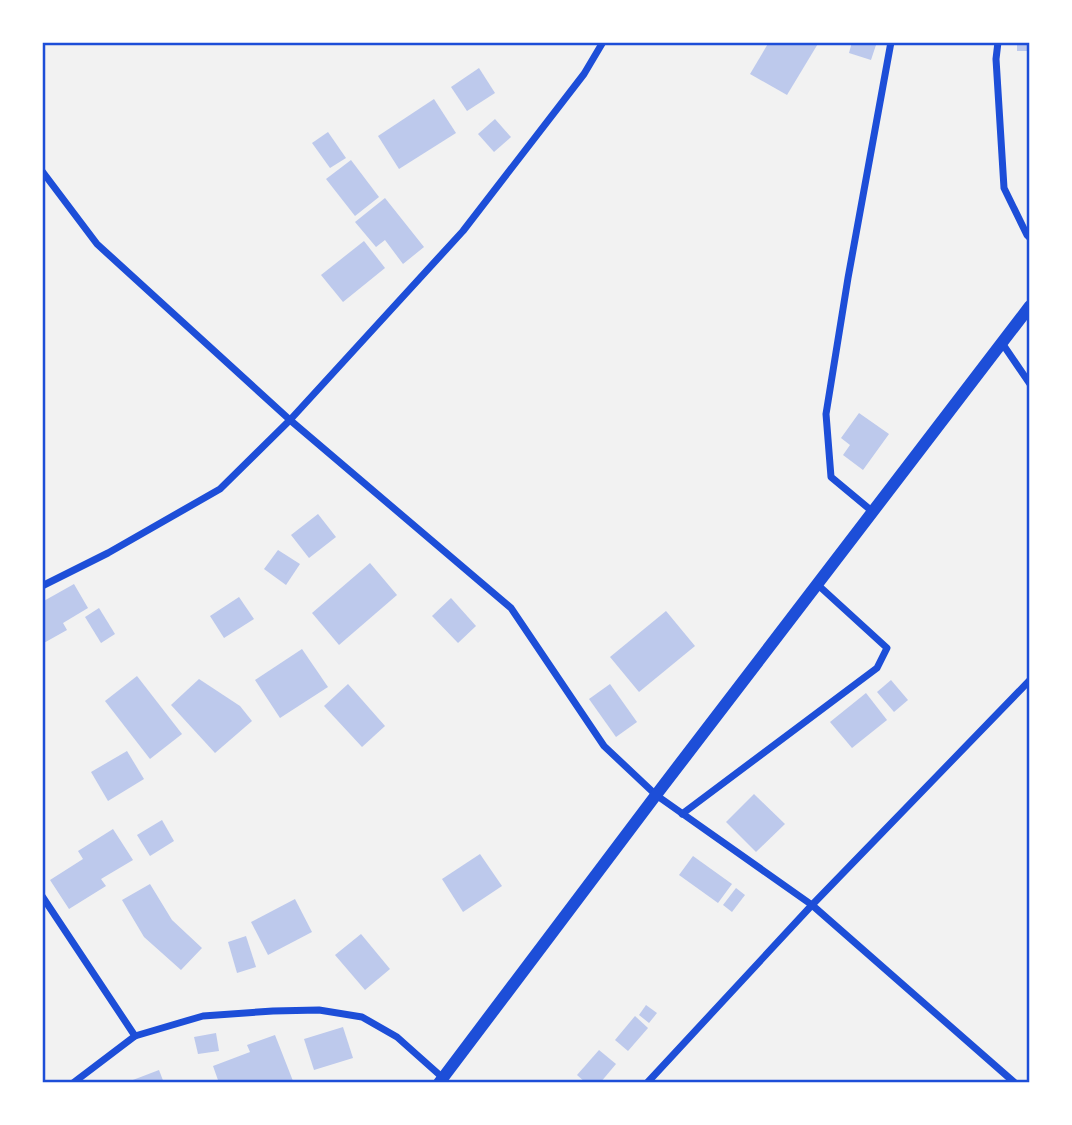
<svg xmlns="http://www.w3.org/2000/svg" width="1072" height="1125" font-family="'PT Serif',serif">
<style>
.building{fill:#bdc9ec}
.lines{fill:none;stroke-linecap:round;stroke-linejoin:round}
.minor{stroke:#1d4ed8;stroke-width:7}
.tertiary{stroke:#1d4ed8;stroke-width:12}
.neatline{fill:none;stroke:#1d4ed8;stroke-width:2.5}
</style>
<rect width="100%" height="100%" fill="#f2f2f2"/>
<!-- building -->
<g class="building">
<path d="M769 42H819L787 95 750 74Z"/>
<path d="M852 42H877L871 60 849 53Z"/>
<rect x="1017" y="42" width="13" height="9"/>
<path d="M479 68 495 93 467 111 451 87Z"/>
<path d="M434 99 456 133 399 169 378 136Z"/>
<path d="M495 119 511 137 494 152 478 134Z"/>
<path d="M328 132 346 158 330 168 312 143Z"/>
<path d="M351 160 379 197 355 216 326 179Z"/>
<path d="M385 198 424 247 403 264 385 240 376 247 355 222Z"/>
<path d="M364 241 385 268 343 302 321 275Z"/>
<path d="M859 413 889 434 863 470 843 455 850 445 841 438Z"/>
<path d="M318 514 336 537 309 558 291 535Z"/>
<path d="M278 550 300 564 286 585 264 569Z"/>
<path d="M370 563 397 595 339 645 312 613Z"/>
<path d="M74 584 88 608 63 623 67 630 42 644V602Z"/>
<path d="M239 597 254 619 224 638 210 616Z"/>
<path d="M451 598 476 626 458 643 432 616Z"/>
<path d="M99 608 115 634 101 643 85 617Z"/>
<path d="M666 611 695 646 639 692 610 657Z"/>
<path d="M302 649 328 687 280 718 255 680Z"/>
<path d="M137 676 182 734 150 759 105 701Z"/>
<path d="M199 679 240 706 252 721 215 753 171 705Z"/>
<path d="M891 680 908 700 894 712 877 692Z"/>
<path d="M348 684 385 726 362 747 324 706Z"/>
<path d="M610 684 637 722 616 737 589 699Z"/>
<path d="M866 693 887 720 852 748 830 722Z"/>
<path d="M127 751 144 779 108 801 91 772Z"/>
<path d="M754 794 785 824 756 852 726 822Z"/>
<path d="M162 820 174 841 150 856 137 835Z"/>
<path d="M113 829 133 860 101 879 106 886 69 909 50 880 83 859 78 851Z"/>
<path d="M480 854 502 886 463 912 442 879Z"/>
<path d="M693 856 732 884 718 903 679 875Z"/>
<path d="M150 884 172 920 202 948 181 970 144 937 122 900Z"/>
<path d="M736 888 745 895 732 912 723 905Z"/>
<path d="M295 899 312 932 268 955 251 922Z"/>
<path d="M361 934 390 969 365 990 335 955Z"/>
<path d="M246 936 256 967 237 973 228 942Z"/>
<path d="M646 1005 657 1013 649 1023 639 1015Z"/>
<path d="M635 1016 648 1028 628 1051 615 1040Z"/>
<path d="M343 1027 353 1058 314 1070 304 1039Z"/>
<path d="M216 1033 219 1051 198 1054 194 1037Z"/>
<path d="M275 1035 293 1081 286 1083H219L213 1066 250 1052 247 1045Z"/>
<path d="M599 1050 616 1064 600 1083H586L577 1075Z"/>
<path d="M159 1070 164 1083H125Z"/>
</g>
<g class="lines">
<!-- minor -->
<g class="minor">
<path d="M998 42 996 59 1004 188 1027 235 1030 238"/>
<path d="M42 171 97 244 290 420 511 608 604 746 656 795 812 905 1015 1083"/>
<path d="M1002 343 1030 384"/>
<path d="M873 512 831 477 826 414 848 278 891 42"/>
<path d="M42 586 108 553 220 489 290 420 463 231 584 74 603 42"/>
<path d="M682 814 877 668 887 648 818 585"/>
<path d="M42 896 135 1036"/>
<path d="M73 1083 135 1036 203 1016 273 1011 319 1010 362 1017 397 1037 443 1078"/>
<path d="M647 1083 812 905 1030 680"/>
</g>
<!-- tertiary -->
<path class="tertiary" d="M439 1083 656 795 1030 306"/>
</g>
<!-- border -->
<rect width="1072" height="1125" fill="none" stroke="#ffffff" stroke-width="88"/>
<rect x="44" y="44" width="984" height="1037" class="neatline"/>
</svg>
